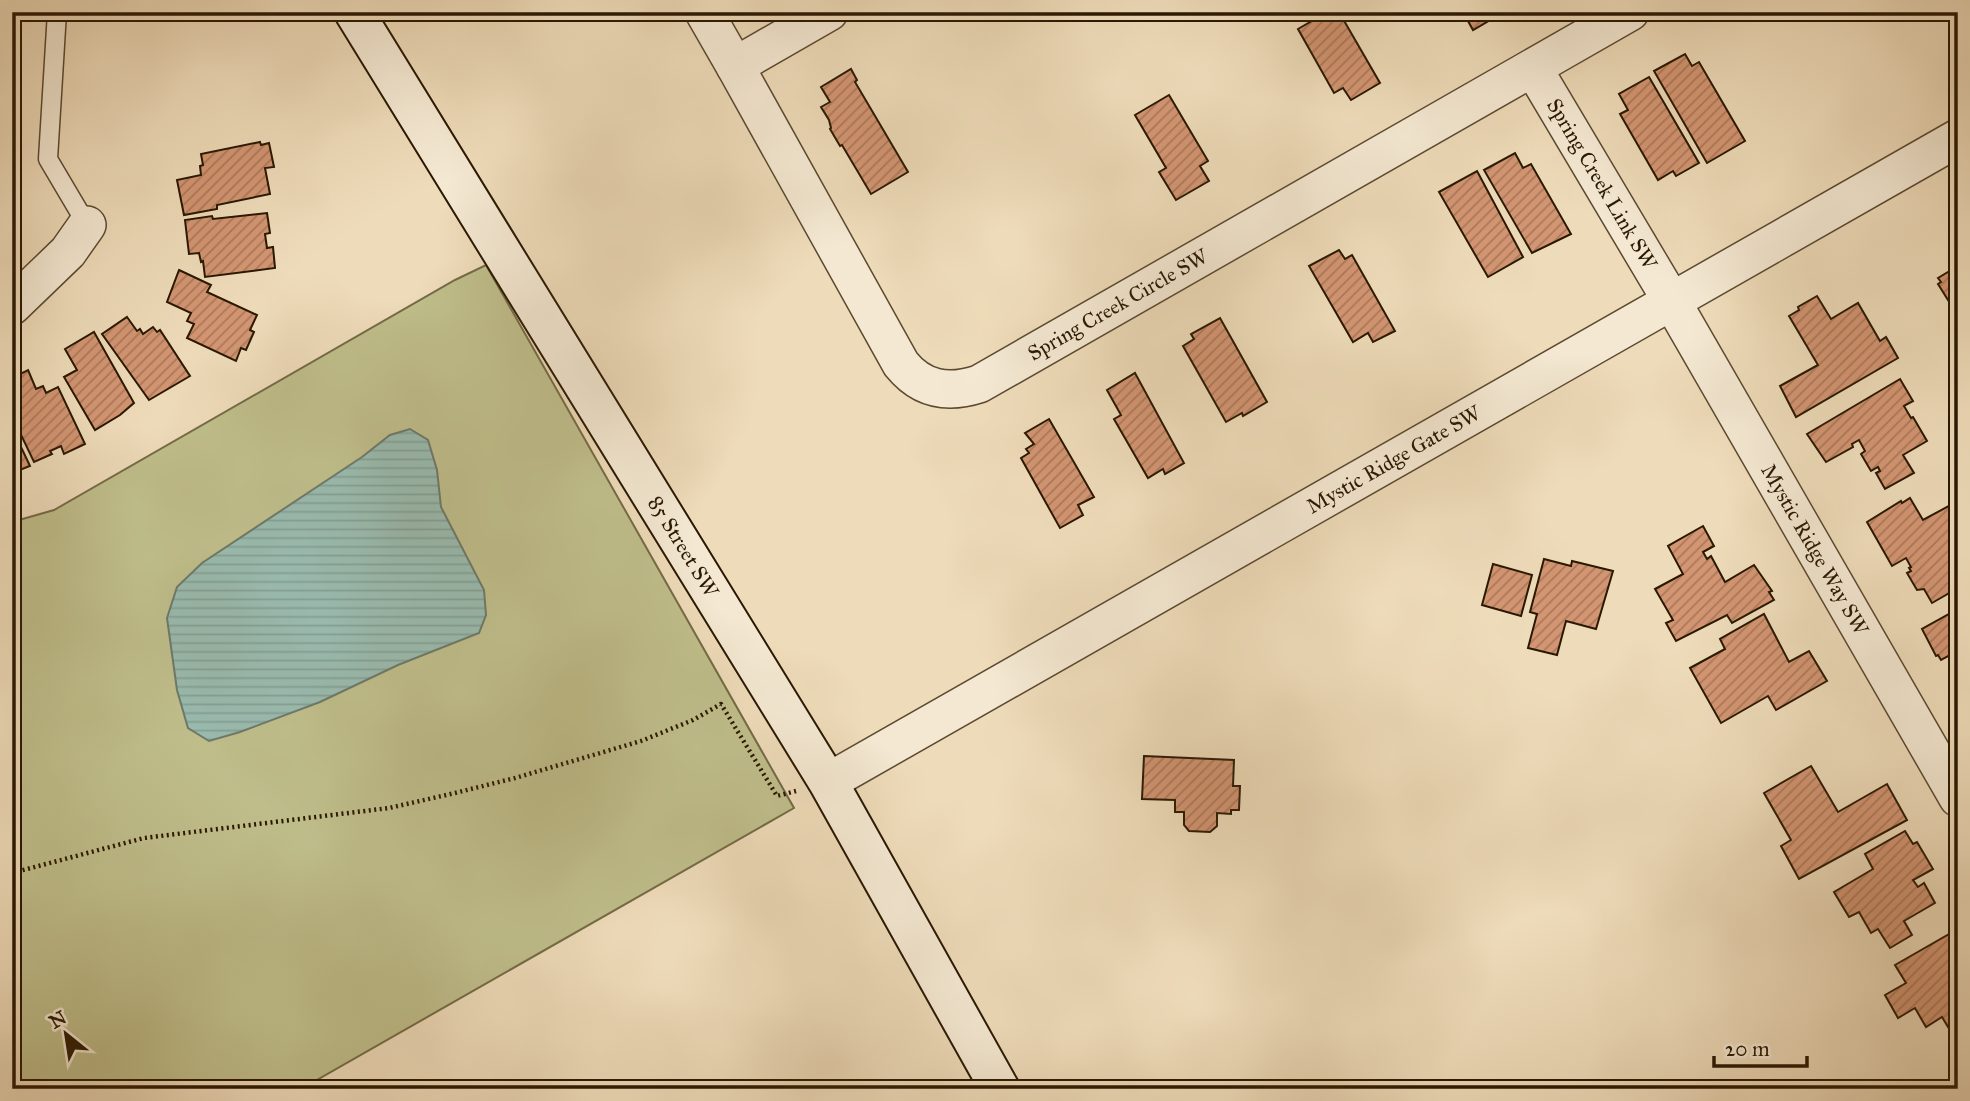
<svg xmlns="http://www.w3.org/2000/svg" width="1970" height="1101" font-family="'IM FELL Great Primer',serif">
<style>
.park{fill:#bfbe8b;stroke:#746b46;stroke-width:2}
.water{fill:url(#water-rules);stroke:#6d7a6a;stroke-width:2}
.building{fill:url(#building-hatch);stroke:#2a1802;stroke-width:2}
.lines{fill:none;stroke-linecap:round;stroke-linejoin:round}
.lane-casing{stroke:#5b4930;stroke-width:21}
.street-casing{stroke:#5b4930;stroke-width:40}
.secondary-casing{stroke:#2a1802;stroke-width:42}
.path{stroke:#2a1802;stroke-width:4.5;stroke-dasharray:2 3.5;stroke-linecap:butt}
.lane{stroke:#f4e8d2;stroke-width:18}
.street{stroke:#f4e8d2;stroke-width:37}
.secondary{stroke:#f4e8d2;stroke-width:38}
.labels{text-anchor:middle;stroke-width:6;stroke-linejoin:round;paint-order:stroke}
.street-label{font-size:21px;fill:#2a1802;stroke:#f4e8d2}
</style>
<defs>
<pattern id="water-rules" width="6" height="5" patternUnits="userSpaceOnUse" patternTransform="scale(1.75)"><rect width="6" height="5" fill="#99bbaf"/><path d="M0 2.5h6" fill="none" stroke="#84a095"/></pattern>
<pattern id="building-hatch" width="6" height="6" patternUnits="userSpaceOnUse" patternTransform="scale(1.75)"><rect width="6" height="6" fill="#d39572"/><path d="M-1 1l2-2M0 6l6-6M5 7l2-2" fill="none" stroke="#ab795b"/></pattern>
</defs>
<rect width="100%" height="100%" fill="#eedbb9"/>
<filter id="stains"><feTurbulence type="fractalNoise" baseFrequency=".00286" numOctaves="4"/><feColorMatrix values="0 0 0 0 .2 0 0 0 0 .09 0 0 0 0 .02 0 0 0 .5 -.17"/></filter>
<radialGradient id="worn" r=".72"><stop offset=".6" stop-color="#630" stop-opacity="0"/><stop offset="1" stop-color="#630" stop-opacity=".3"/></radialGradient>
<!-- park -->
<path class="park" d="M486 265 794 808 301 1089H12V522L54 510 455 280Z"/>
<!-- water -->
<path class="water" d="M410 429 428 440 437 470 441 507 484 590 486 615 479 633 398 665 320 702 240 732 209 741 188 728 177 690 167 618 177 587 202 563 362 457 390 435Z"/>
<!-- building -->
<g class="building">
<path d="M1314 12H1339L1380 83 1351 100 1343 88 1334 93 1298 29 1315 19 1312 13Z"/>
<path d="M1463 12H1504L1473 30Z"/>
<path d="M12 42 16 43 12 88Z"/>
<path d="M1685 54 1692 66 1699 62 1745 141 1707 163 1654 71Z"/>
<path d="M851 69 857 80 855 82 908 172 871 194 842 145 840 146 830 129 831 128 829 120 821 107 830 102 821 87Z"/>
<path d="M1649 77 1699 163 1676 176 1673 171 1658 180 1620 114 1628 110 1619 94Z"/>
<path d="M1169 95 1208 161 1200 166 1209 181 1176 200 1159 172 1166 168 1135 115Z"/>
<path d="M260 142 261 145 269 143 274 167 265 168 270 194 217 205V209L184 215 177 180 201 175 200 166 203 165 201 154Z"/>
<path d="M1515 153 1523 168 1531 164 1571 234 1532 253 1484 170Z"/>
<path d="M1477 171 1523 257 1488 277 1439 192Z"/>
<path d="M267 213 270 233 265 234 267 248 273 247 275 268 205 277 203 261 201 262 199 253 189 254 185 220 212 216 213 219Z"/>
<path d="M1339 250 1345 259 1352 255 1395 331 1373 342 1368 333 1353 342 1309 266Z"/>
<path d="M1958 266V316L1938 284 1941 282 1938 278Z"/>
<path d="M179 270 211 285 207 292 257 315 250 330 254 332 246 350 241 348 236 361 187 338 194 324 187 321 191 313 167 302Z"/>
<path d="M1817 296 1831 319 1858 303 1880 341 1886 337 1898 358 1796 417 1780 386 1818 365 1789 316 1799 310 1798 307Z"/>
<path d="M127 317 137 331 140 329 143 334 153 327 157 332 160 330 190 376 149 400 102 334Z"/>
<path d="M1220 318 1267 402 1243 416 1242 413 1226 422 1183 346 1194 339 1191 334Z"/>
<path d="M94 332 134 403 120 415 95 430 64 377 77 370 65 349Z"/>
<path d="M28 370 36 389 43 386 46 393 58 387 85 444 64 454 61 446 50 451 52 454 34 462 12 416V378Z"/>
<path d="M1135 373 1184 463 1165 474 1163 469 1148 478 1114 419 1121 415 1107 390Z"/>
<path d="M1900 379 1913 401 1904 406 1911 418 1913 417 1927 441 1903 455 1914 473 1885 489 1876 473 1880 471 1878 467 1871 471 1861 454 1865 451 1859 440 1852 444 1853 447 1826 462 1807 434Z"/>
<path d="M1049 419 1094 497 1078 505 1083 515 1060 528 1021 458 1029 453 1026 449 1034 444 1025 433Z"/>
<path d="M12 428 30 466 12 473Z"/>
<path d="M1910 498 1923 520 1958 501V588L1932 603 1924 589 1917 590 1907 573 1911 571 1909 568 1911 567 1906 558 1892 566 1867 522 1901 501 1902 503Z"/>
<path d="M1703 526 1714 546 1703 552 1707 559 1711 556 1725 582 1754 565 1772 591 1769 592 1774 600 1732 623 1727 615 1676 641 1666 623 1673 620 1655 589 1683 574 1668 546Z"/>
<path d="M1544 559 1571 566 1572 561 1613 571 1596 629 1566 621 1557 655 1528 648 1537 614 1530 612Z"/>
<path d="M1493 564 1532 575 1521 616 1482 605Z"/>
<path d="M1958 609V651L1941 660 1938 655 1936 656 1922 629Z"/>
<path d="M1764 614 1789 662 1809 651 1827 681 1776 710 1768 696 1721 723 1690 668 1725 649 1720 639Z"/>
<path d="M1144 756 1234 760 1233 786H1240L1239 810H1231V814L1217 813V826L1210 832 1189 831 1184 825V812H1175V800L1142 799Z"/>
<path d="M1811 766 1838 812 1887 784 1907 820 1799 879 1781 846 1791 840 1764 793Z"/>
<path d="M1905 831 1913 844 1917 842 1933 869 1913 880 1918 887 1924 883 1935 903 1904 921 1912 935 1890 948 1878 929 1871 933 1859 912 1849 917 1834 892 1873 869 1865 854Z"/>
<path d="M1958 929V1035L1954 1037 1942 1017 1926 1027 1915 1008 1898 1018 1885 995 1906 983 1895 965Z"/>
</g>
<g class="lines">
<!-- lane casing -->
<g class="lane-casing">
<path id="lane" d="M57 12 48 159 87 225"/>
</g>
<!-- street casing -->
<g class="street-casing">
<g id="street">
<path d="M704 12 735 66"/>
<path id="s1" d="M829 12 735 66 901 364C922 390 948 394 979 384L1630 12"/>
<path id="s2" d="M1533 68 1671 300 1958 798"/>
<path d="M12 306 68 252 87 225"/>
<path id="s3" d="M828 782 1958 138"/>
</g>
</g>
<!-- secondary casing -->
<g class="secondary-casing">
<g id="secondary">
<path id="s4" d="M354 12 828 782 1000 1089"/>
</g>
</g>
<!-- path -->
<path class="path" d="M12 873 144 838 389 808 455 793 515 778 641 741 693 720 721 704 777 796 796 791"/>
<!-- lane -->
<use href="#lane" class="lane"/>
<!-- street -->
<use href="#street" class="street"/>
<!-- secondary -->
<use href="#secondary" class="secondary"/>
</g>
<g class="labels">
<!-- street labels -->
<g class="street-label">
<text dy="7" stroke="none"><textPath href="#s2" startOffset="135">Spring Creek Link SW</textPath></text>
<text dy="7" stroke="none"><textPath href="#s1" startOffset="696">Spring Creek Circle SW</textPath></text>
<text dy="7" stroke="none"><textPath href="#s3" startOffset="651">Mystic Ridge Gate SW</textPath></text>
<text dy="7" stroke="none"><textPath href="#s4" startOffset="628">85 Street SW</textPath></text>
<text dy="7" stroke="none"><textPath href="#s2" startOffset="558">Mystic Ridge Way SW</textPath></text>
</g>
</g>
<!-- margin -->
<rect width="1970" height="1101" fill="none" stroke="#eedbb9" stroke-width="42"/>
<rect x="14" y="14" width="1942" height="1073" fill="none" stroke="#2a1802" stroke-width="3.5"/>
<rect x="21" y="21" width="1928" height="1059" fill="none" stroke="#2a1802" stroke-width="2"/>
<!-- north arrow -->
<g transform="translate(66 1034) rotate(330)" stroke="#f4e8d2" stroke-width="5" paint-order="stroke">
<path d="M0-5L12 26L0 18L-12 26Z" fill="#2a1802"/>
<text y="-10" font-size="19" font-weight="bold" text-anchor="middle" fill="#2a1802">N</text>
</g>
<!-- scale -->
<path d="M1714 1056v10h93v-10" fill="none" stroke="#2a1802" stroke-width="3.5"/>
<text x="1725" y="1056" font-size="21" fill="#2a1802" stroke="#f4e8d2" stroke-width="5" paint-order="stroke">20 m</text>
<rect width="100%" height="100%" filter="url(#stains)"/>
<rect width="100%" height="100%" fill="url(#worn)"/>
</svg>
